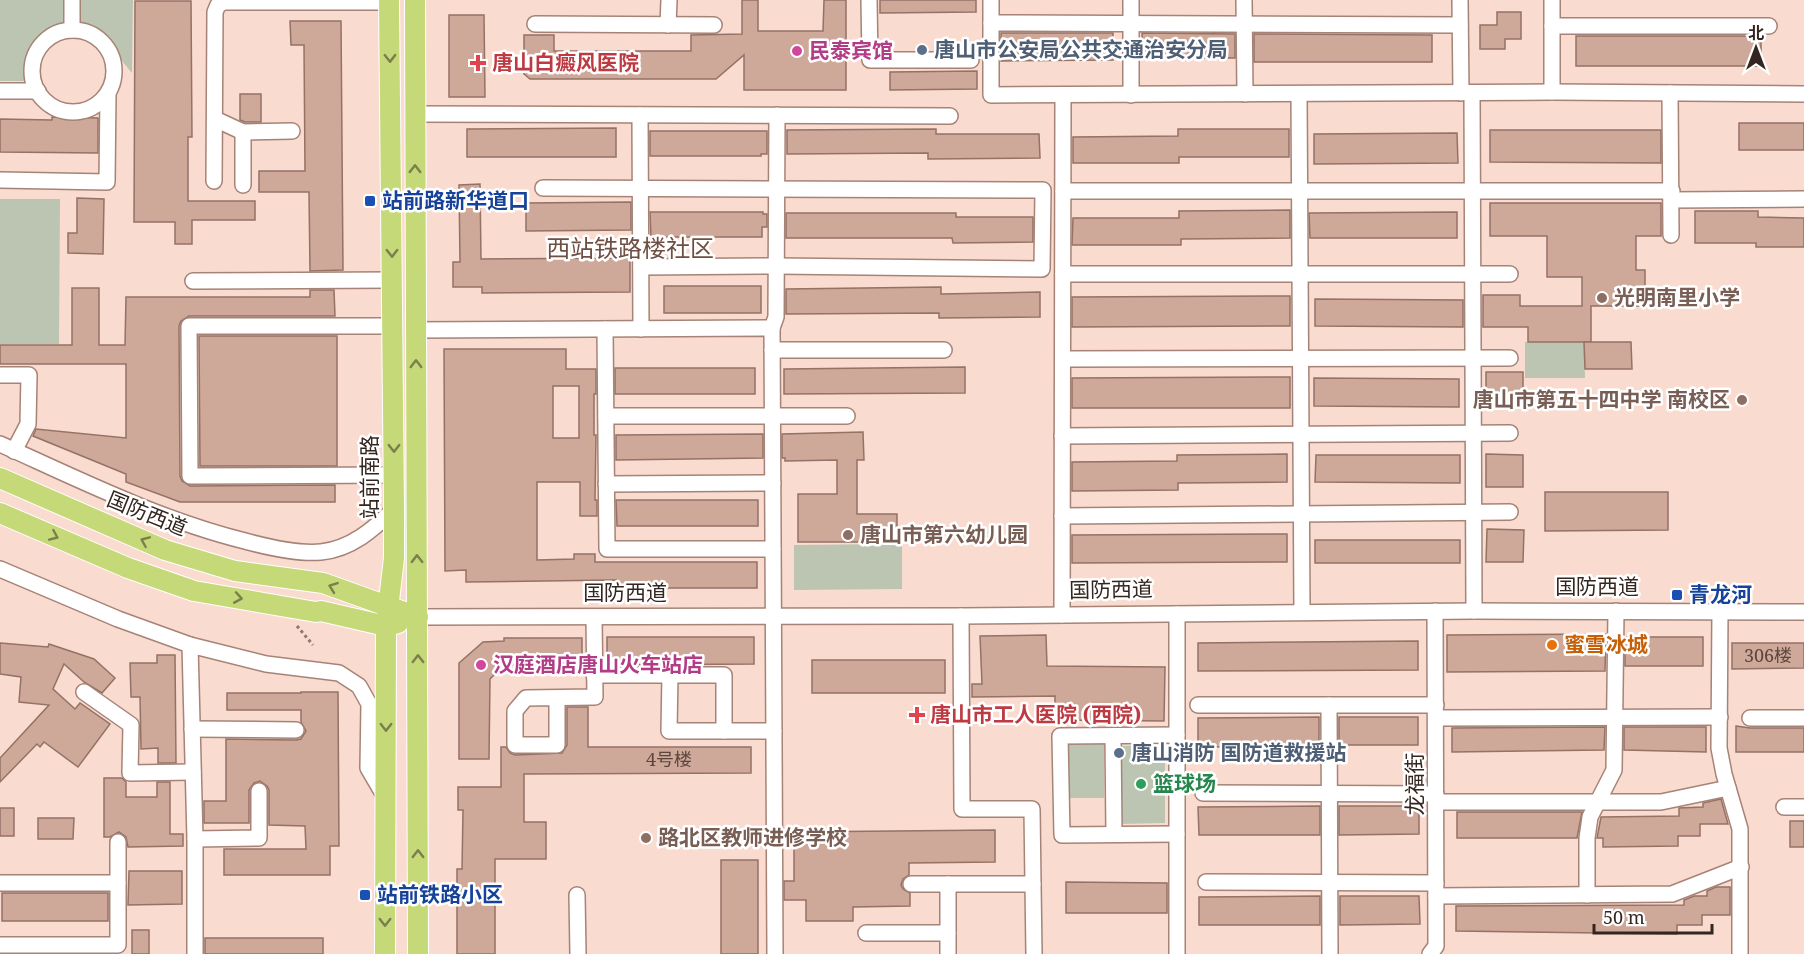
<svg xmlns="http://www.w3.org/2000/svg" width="1804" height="954" font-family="'Noto Serif','Noto Sans SC',serif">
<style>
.green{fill:#bbc5b1}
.building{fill:#cea899;stroke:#947265;stroke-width:1.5;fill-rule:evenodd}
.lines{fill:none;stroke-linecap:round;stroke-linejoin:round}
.minor-casing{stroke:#a68376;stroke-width:18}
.major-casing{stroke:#fff;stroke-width:22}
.path{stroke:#8d776f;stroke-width:3;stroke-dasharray:3 3;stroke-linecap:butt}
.minor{stroke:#fff;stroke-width:15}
.major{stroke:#c5d978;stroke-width:20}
.oneway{stroke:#7c7f4c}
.service-dot{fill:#5c6f8a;stroke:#fff;stroke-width:2}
.hotel-dot{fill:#d1479c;stroke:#fff;stroke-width:2}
.health-dot{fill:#e0444e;stroke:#fff;stroke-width:2}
.transit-dot{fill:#1a4fb4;stroke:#fff;stroke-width:2}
.education-dot{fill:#8d6e63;stroke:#fff;stroke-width:2}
.food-dot{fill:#e8710a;stroke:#fff;stroke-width:2}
.leisure-dot{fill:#2e9e5b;stroke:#fff;stroke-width:2}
.labels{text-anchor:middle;stroke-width:5;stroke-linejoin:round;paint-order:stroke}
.number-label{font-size:18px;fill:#5a463e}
.service-label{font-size:21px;font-weight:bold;fill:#4e5e75;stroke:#fff;text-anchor:start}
.hotel-label{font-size:21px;font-weight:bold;fill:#b23c85;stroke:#fff;text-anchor:start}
.health-label{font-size:21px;font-weight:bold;fill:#be3a42;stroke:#fff;text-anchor:start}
.transit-label{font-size:21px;font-weight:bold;fill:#164399;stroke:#fff;text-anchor:start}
.education-label{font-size:21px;font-weight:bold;fill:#785e54;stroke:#fff;text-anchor:start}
.street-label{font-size:21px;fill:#33251f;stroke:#fff}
.food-label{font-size:21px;font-weight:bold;fill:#c56008;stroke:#fff;text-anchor:start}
.leisure-label{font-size:21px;font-weight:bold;fill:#27864d;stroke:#fff;text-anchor:start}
.quarter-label{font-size:24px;fill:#6f4f43;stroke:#fff}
</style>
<rect width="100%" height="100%" fill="#fadbd0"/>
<!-- green -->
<g class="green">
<path d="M0 0H64V26L41 36 26 59 24 81H0Z"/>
<path d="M79 0H133L132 73 103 38 79 25Z"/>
<path d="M0 199H60L59 344H0Z"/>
<path d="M1525 342H1584L1585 378H1525Z"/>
<path d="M902 544V589L794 590V545Z"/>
<rect x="1064" y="743" width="40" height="55"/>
<path d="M1165 745V823L1118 824 1117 746Z"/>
</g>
<!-- building -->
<g class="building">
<path d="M742 0H758V31H823L824 0H846V90H744V55L716 79H530L524 74V35H554V51H691V35L742 34Z"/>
<path d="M880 0H976V12L880 13Z"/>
<path d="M135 1H191L192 137H188V201H255V220H192V244H175V222H134Z"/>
<path d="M1497 12H1521V39H1505V49H1480V25H1497Z"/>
<path d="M449 15H484L485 97H449Z"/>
<path d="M290 21H341L343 270 310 271 309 192H259V171H305L304 45H291Z"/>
<path d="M1001 33H1113V60L1001 61Z"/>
<path d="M1142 33 1235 34V58H1143Z"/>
<path d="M1254 34 1432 35V62H1254Z"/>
<rect x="1576" y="36" width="185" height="30"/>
<path d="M977 71V89L890 90V72Z"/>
<path d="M240 94H261V122H245L240 120Z"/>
<path d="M52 117 98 118V153L0 152V119L52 120Z"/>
<rect x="1739" y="123" width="65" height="27"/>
<path d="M616 128V157H467V129Z"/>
<path d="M936 129V134H1039L1040 158 928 159V153L787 154V130Z"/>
<path d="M1178 129H1289V157H1179V163H1073V137L1178 136Z"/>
<path d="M1490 130H1661V163L1490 162Z"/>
<path d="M650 131H767V154H761V156H650Z"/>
<path d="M1457 133 1458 163 1314 164V134Z"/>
<path d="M480 184 481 259 630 258V292L482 293V287H453V262H460L459 185Z"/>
<path d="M77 198 104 199 103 254 68 253V233H77Z"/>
<path d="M631 202V230L526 231V203Z"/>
<path d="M1490 203H1661V236H1636V270H1645V306H1591V342H1528V327H1483V295H1520V306H1582V277H1547V236H1490Z"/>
<path d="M1290 210V238L1181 239V245H1072L1073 218H1179V211Z"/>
<path d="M1695 211H1758V217L1804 218V247H1756V243H1695Z"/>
<path d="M650 212H763V214H767V227H762V237H651Z"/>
<path d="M1457 212V238H1310L1309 213Z"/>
<path d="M786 213H956V217H1033V242L953 243 952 238H786Z"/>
<rect x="664" y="286" width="97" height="27"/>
<path d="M941 287V294L1040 292V317L939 318V313L786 314V289Z"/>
<path d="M72 288H99V345H125L126 297H310V290H334L335 316H189L181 321 179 326 180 476 182 481 190 486 335 485V502H180L126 482V474L33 436 36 429 126 438V364H0V345H72Z"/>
<path d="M1290 296V326L1072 327V297Z"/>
<path d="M1315 299 1463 300V327L1315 326Z"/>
<path d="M199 336H337V466H200Z"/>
<path d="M1584 342H1631L1632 369H1585Z"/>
<path d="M444 349H566V369H596V394H594V435H596L595 500H597V516H580V482H537V560L574 559V554H595V562H757V588H616V580L466 582V570L445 571ZM553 386H579V438H553Z"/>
<path d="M965 367V393L784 394V369Z"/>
<rect x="615" y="368" width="140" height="26"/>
<rect x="1486" y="372" width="37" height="32"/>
<path d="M1290 377V408H1072V378Z"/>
<path d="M1314 378 1459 379V407L1314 406Z"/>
<path d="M863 432 864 460H857V514H897V542H798V494H837V460L785 461V458H782V434Z"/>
<path d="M763 434V458L616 460V435Z"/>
<path d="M1287 454V482L1178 483V490L1072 491V462L1177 461V455Z"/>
<path d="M1486 454 1523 455V487H1486Z"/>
<path d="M1316 455H1460V483L1315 482Z"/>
<path d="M1545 492H1668V530L1545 531Z"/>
<path d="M616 500H758V526H617Z"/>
<path d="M1487 529 1524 530 1523 562H1486Z"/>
<path d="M1287 534V562L1072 563V535Z"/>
<rect x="1315" y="540" width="145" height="23"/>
<path d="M1606 634 1605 671 1447 672V635Z"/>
<path d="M1046 635 1047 666 1165 667 1164 721 1055 720V696L972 697V684H982L980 636Z"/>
<path d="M607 637H754V664L607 665Z"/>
<rect x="1625" y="637" width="78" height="29"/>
<path d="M504 638H582V665H504L490 679 489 759H459V663L483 642 504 641Z"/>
<path d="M1418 641V670L1198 671V643Z"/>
<path d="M0 643 48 647 49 644 94 659 115 678 102 693 84 682 64 664 53 689 75 709 80 703 110 724 78 767 44 742 40 747 37 744 0 782V758L49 705 19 702 21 677 0 674Z"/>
<path d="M1732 643H1804V668L1732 669Z"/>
<path d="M157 655H175L176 763H158V748L141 749 140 697H131L130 663H157Z"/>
<rect x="812" y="660" width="133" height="33"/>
<path d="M301 692H338L339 846H330V875H224V849H306L305 826 269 825V790L267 786 260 781 254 783 249 790V823H204V801H226V739L296 740 301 739 306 731 301 722V710H227V693H301Z"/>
<path d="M567 707H588V747H751V773L524 774V822H546V859H495V954H457V869H462L463 810H458V787H501V747H506L510 753 515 755 562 753 567 745Z"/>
<path d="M1319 717V746L1198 747V718Z"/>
<rect x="1339" y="717" width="79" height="28"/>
<path d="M1736 726 1750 728H1804V752H1736Z"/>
<path d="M1605 727 1604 750 1452 752V728Z"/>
<path d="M1624 727H1706V752L1624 750Z"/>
<path d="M104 778H122L126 782V797H157V782H170V834H183V846L128 847 126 837 119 832 110 837H104Z"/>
<path d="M1721 799 1728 824H1700V836H1678V846L1603 847V838H1597L1601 817 1679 816V808L1703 807V803Z"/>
<path d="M1320 806V835H1199L1198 807Z"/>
<path d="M1339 806H1419V834L1339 835Z"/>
<rect x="0" y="808" width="14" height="28"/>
<path d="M1457 812H1582L1577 838H1457Z"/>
<path d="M38 818H74L73 839H38Z"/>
<rect x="1790" y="821" width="14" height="26"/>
<path d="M995 830V862L909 863V875L903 879 901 885 903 889 910 893V906L853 907V921H806V900H784V881H794V832Z"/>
<rect x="721" y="860" width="37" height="94"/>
<path d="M129 871H182V904L128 905Z"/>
<path d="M1066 882 1167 883V913H1066Z"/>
<path d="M1716 887H1730V915H1702V925H1677V934L1456 931V906L1684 905V900L1694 896H1707V891Z"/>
<rect x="2" y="893" width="106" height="28"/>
<path d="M1320 896V925H1199V897Z"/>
<path d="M1340 896H1419L1420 924 1340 925Z"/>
<rect x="132" y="930" width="17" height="24"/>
<rect x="205" y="938" width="118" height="16"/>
</g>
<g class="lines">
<!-- minor casing -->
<g class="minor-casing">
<g id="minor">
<path d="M869 0 870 60H971"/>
<path d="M991 0V95L1552 92 1804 94"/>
<path d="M1131 0V95"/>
<path d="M1244 0 1245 94"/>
<path d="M1460 0 1461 93"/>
<path d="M1552 0V92"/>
<path d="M991 23 1460 25"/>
<path d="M535 24 714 25"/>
<path d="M668 25 669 0"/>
<path d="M1552 26H1769"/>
<path d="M72 30V0"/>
<circle cx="73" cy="71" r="41"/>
<path d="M0 91H38"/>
<path d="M1472 93 1474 611"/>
<path d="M1670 93 1671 235"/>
<path d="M1299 94 1302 612"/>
<path d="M414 114 950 116"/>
<path d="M640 115 641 329"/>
<path d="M215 119 243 132 292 131"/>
<path d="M0 180 107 182 108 93"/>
<path d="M214 181 215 12 218 5 224 2H389"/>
<path d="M243 185V132"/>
<path d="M543 188 1043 190 1042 269 777 266 641 267"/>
<path d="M1063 191H1672"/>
<path d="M1672 200 1804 199"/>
<path d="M1063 274H1510"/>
<path d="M193 281 392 280"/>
<path d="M393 326H189L190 476 394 475"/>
<path d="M772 328 776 317 777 115"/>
<path d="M605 329 607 549H773"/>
<path d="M416 330 772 328 775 954"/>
<path d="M772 350H944"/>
<path d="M1063 359 1510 358"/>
<path d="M0 375H29L28 424 14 451"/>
<path d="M606 416H847"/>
<path d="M1062 436 1510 433"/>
<path d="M0 444C80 480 160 520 245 541 267 547 299 554 321 552 351 549 374 529 394 509"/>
<path d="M606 484 773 483"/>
<path d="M1062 516 1510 512"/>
<path d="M0 569 118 619 190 645 266 664 339 673 359 686 369 704 368 768 385 797"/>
<path d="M1720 612 1719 748 1724 774 1740 829V954"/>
<path d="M1062 615 1063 95"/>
<path d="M418 617 961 616 1474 611 1804 612"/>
<path d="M190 645 195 839V954"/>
<path d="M594 675H724V731H669L670 675"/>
<path d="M84 692 131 725 130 773 193 772"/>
<path d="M557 698V745H515V711L526 698 595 697 594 617"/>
<path d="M1198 705H1436"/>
<path d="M1329 705 1330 954"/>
<path d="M1436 718 1720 717"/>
<path d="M1750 718H1804"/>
<path d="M192 729 296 730"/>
<path d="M724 731H774"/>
<path d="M1177 735 1060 736 1062 835 1177 834"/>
<path d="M1113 736 1114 834"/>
<path d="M1203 793 1436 794"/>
<path d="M1436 802H1661L1728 788"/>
<path d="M1784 807H1804"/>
<path d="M195 839 259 838V791"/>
<path d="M1206 882 1436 883"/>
<path d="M0 883H118"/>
<path d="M911 884H1033L1032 809H962L961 616"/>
<path d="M1033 884 1034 954"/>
<path d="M577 895 578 954"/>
<path d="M1587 895V838L1590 817 1614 770 1616 611"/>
<path d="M1436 896 1672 894 1741 867"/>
<path d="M866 933H948"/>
<path d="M0 945H118V842"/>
<path d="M948 954V884"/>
<path d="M1177 954V614"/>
<path d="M1430 954 1436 946 1435 611"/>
</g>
</g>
<!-- major casing -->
<g class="major-casing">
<g id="major">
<path d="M415 0 418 954"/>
<path d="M0 478 165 550 235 571 323 583 418 617"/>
<path d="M0 513 128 568 194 591 316 612 321 611 386 626 398 623"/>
<path d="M385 954 386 626 394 558V509L389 0"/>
</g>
</g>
<!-- path -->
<path class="path" d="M297 626 313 645"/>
<!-- minor -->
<use href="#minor" class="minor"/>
<!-- major -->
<use href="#major" class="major"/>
</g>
<!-- one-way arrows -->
<defs><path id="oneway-chevron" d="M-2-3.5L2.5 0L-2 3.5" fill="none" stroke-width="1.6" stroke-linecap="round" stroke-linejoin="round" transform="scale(1.5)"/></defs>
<g class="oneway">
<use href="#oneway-chevron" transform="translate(390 58) rotate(89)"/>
<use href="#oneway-chevron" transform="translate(415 169) rotate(-90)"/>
<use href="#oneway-chevron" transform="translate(392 253) rotate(89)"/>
<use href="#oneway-chevron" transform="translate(416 364) rotate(-90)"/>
<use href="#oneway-chevron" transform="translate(394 448) rotate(90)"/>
<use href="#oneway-chevron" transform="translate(54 536) rotate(23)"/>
<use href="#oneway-chevron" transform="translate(145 541) rotate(-157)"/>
<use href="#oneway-chevron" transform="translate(417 559) rotate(-91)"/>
<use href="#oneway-chevron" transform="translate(333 587) rotate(-160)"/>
<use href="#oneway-chevron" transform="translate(238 598) rotate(10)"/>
<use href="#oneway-chevron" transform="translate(418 659) rotate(-90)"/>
<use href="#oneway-chevron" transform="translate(386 727) rotate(90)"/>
<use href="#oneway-chevron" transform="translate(418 854) rotate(-90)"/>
<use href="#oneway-chevron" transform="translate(385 922) rotate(90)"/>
</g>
<!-- markers -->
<g class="service-dot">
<circle cx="922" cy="50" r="6"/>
<circle cx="1119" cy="753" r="6"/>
</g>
<g class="hotel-dot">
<circle cx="797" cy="51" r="6"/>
<circle cx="481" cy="665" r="6"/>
</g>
<g class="health-dot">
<path d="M475 54h6v6h6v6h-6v6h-6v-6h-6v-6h6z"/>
<path d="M914 706h6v6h6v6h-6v6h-6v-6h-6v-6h6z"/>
</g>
<g class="transit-dot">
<rect x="364" y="195" width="12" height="12" rx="3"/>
<rect x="1671" y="589" width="12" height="12" rx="3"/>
<rect x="359" y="889" width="12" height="12" rx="3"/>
</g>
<g class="education-dot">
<circle cx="1602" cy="298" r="6"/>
<circle cx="1742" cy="400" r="6"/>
<circle cx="848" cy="535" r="6"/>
<circle cx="646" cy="838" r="6"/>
</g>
<circle class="food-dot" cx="1552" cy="645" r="6"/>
<circle class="leisure-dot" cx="1141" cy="784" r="6"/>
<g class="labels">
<!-- number labels -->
<g class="number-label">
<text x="1768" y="662">306楼</text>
<text x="669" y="766">4号楼</text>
</g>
<!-- service labels -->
<g class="service-label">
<text x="934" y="57">唐山市公安局公共交通治安分局</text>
<text x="1131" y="760">唐山消防 国防道救援站</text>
</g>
<!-- hotel labels -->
<g class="hotel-label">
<text x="809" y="58">民泰宾馆</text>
<text x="493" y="672">汉庭酒店唐山火车站店</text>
</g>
<!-- health labels -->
<g class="health-label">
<text x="492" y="70">唐山白癜风医院</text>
<text x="930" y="722">唐山市工人医院 (西院)</text>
</g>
<!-- transit labels -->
<g class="transit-label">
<text x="382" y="208">站前路新华道口</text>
<text x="1689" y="602">青龙河</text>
<text x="377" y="902">站前铁路小区</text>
</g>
<!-- education labels -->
<g class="education-label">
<text x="1614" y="305">光明南里小学</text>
<text x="1730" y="407" text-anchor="end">唐山市第五十四中学 南校区</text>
<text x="860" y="542">唐山市第六幼儿园</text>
<text x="658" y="845">路北区教师进修学校</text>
</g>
<!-- street labels -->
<g class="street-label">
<text transform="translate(370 477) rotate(-90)" y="7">站前南路</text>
<text transform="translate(147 514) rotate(22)" y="7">国防西道</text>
<text x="1597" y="594">国防西道</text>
<text transform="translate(1111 590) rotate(-1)" y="7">国防西道</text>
<text x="625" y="600">国防西道</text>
<text transform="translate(1415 784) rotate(-90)" y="7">龙福街</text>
</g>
<!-- food labels -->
<g class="food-label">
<text x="1564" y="652">蜜雪冰城</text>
</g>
<!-- leisure labels -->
<g class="leisure-label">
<text x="1153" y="791">篮球场</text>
</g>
<!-- quarter labels -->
<g class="quarter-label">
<text x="630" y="257">西站铁路楼社区</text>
</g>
</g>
<!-- north arrow -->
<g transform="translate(1756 48)" stroke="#ffffff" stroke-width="4.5" paint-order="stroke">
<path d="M0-4.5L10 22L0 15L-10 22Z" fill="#33251f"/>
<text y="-9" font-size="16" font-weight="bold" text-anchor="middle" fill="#33251f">北</text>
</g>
<!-- scale -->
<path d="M1594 924v9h118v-9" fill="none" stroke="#33251f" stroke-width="3"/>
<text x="1603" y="924" font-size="18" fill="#33251f" stroke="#ffffff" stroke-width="4.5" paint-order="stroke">50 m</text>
</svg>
